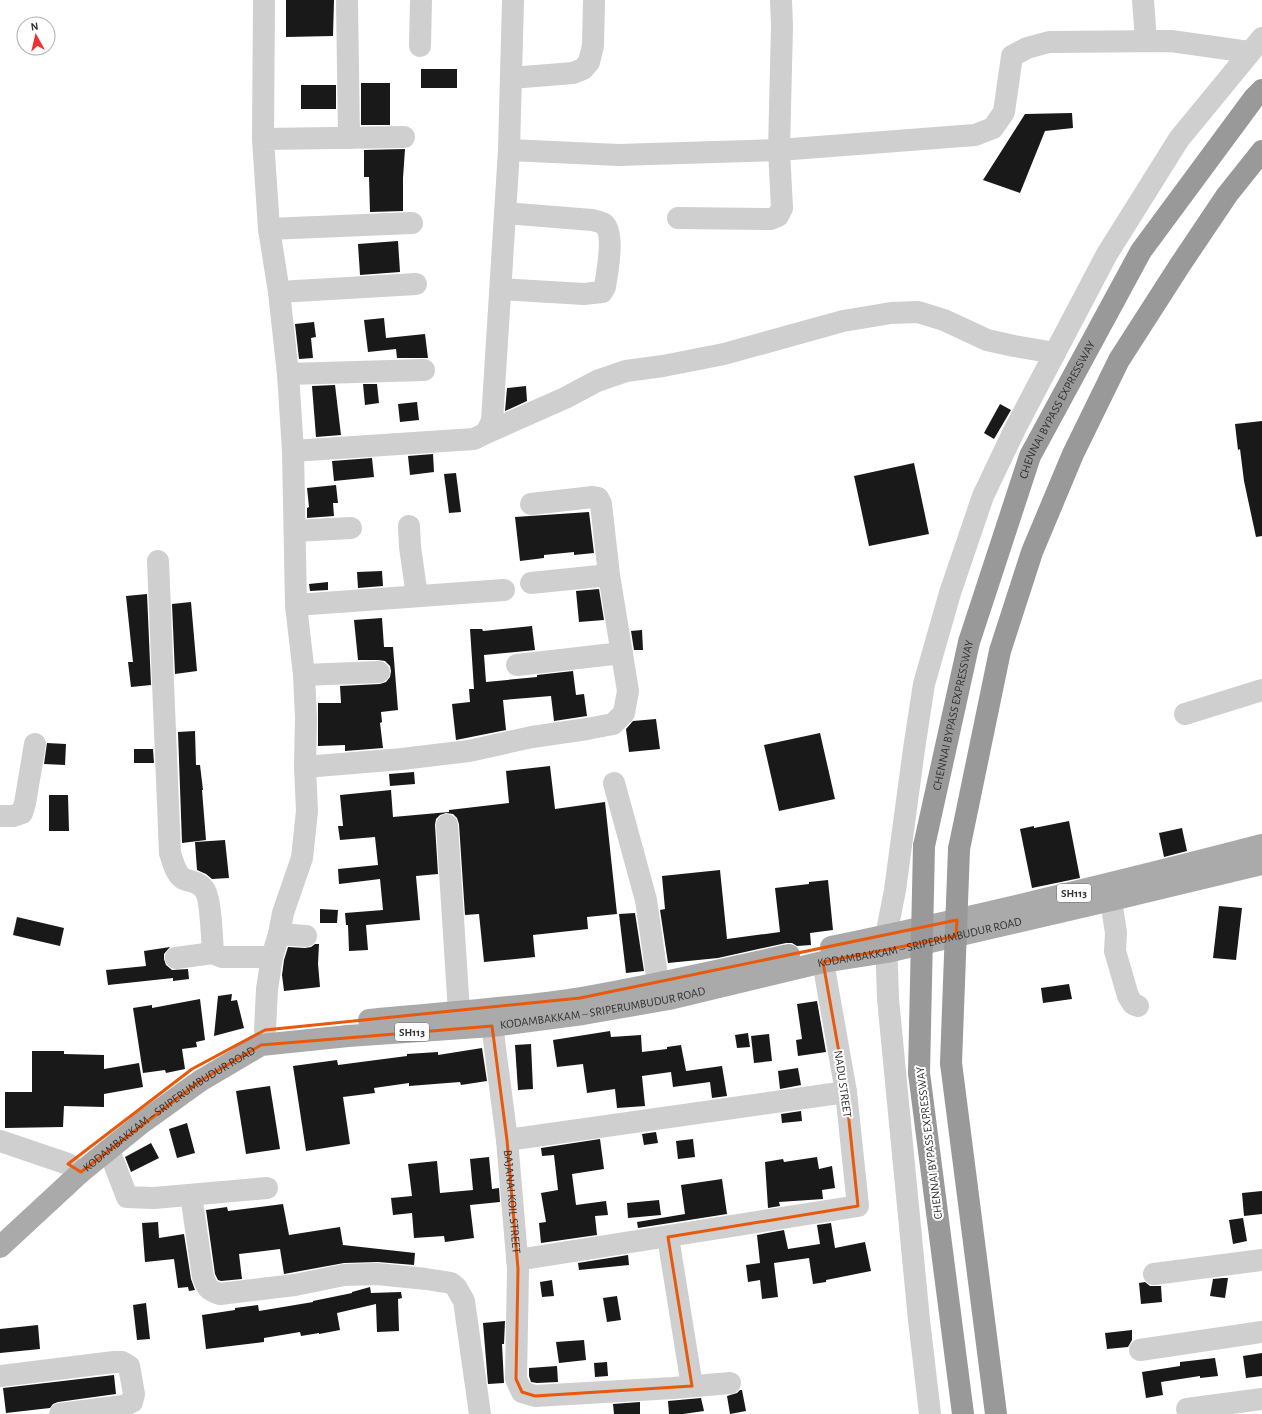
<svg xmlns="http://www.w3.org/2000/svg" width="1262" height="1414" font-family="'Alegreya Sans',sans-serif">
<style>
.building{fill:#191919}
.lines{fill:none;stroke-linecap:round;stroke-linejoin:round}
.minor{stroke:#cfcfcf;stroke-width:22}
.major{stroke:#aaa;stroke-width:22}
.highway{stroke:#999;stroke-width:22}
.highway-bridge{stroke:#999;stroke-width:22}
.marked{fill:none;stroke:#e8590c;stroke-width:3;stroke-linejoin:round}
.labels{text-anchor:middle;stroke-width:4;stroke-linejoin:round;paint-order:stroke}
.shield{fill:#fff;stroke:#707070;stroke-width:1}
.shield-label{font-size:11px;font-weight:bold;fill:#323232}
.street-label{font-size:12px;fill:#323232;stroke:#fff}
</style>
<rect width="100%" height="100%" fill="#fff"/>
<!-- building -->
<g class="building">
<path d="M286 0H334L333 36 286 37Z"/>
<rect x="421" y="69" width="36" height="19"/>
<rect x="361" y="83" width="29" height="42"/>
<rect x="301" y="85" width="35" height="24"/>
<path d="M1072 113 1073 128 1045 131 1020 193 983 180 1025 114Z"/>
<path d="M405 149 403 178V211L370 212 369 177H364V150Z"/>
<path d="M398 241 400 272 360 275 358 244Z"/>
<path d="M384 318 386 338 425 334 428 358H397L396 349 368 352 364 320Z"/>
<path d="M314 322 316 337 311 338 313 358 299 359 295 324Z"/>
<path d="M363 384H377L379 403 365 405Z"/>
<path d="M335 385 341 435 316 437 312 386Z"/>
<path d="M526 386 527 401 505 411 507 388Z"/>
<path d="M417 402 419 420 400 422 398 404Z"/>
<path d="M1000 404 1011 410 994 439 984 433Z"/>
<path d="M1262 421V536L1256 537 1244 481 1240 449 1238 450 1235 424Z"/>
<path d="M433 454 434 472 410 475 408 456Z"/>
<path d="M372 458 374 477 334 481 332 461Z"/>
<path d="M914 463 929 534 869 546 854 476Z"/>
<path d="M456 473 461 512 449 513 444 474Z"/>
<path d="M336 485 338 503H333L334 516 307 518V508L309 507 307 488Z"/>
<path d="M589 512 594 553 574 555V552L544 555V558L520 561 515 517Z"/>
<path d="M382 571 383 586 358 588 357 572Z"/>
<path d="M328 582V590L310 591 309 584Z"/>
<path d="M599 589 604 620 579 622 576 591Z"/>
<path d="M147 594 151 685 131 687 128 662H133L126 596Z"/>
<path d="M191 602 197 671 175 674 172 604Z"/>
<path d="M382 618 384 647H393L398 710 381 712 382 722 380 723 383 748 345 751V745L318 746V703H341L340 686 380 684 386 682 390 677 391 671 390 666 385 661 378 660H358L354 620Z"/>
<path d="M532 626 535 650 484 655 486 682 537 677V675L573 671 576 695 584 694 587 716 554 721 551 696 503 700 506 730 456 740 452 704 470 702 469 689H474L470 629H482L483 631Z"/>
<path d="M642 630 643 650H634L631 631Z"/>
<path d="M656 719 660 749 629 752 626 729 633 721Z"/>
<path d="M195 731 196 765H200L203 790H202L206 840 182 843 178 732Z"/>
<path d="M820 733 835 799 779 811 764 745Z"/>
<path d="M47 743 66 744 65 765 44 764Z"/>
<path d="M134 749H153L154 763H134Z"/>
<path d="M550 766 555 809 605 802 617 914 587 917 588 929 533 935 535 957 484 962 479 914 465 915 459 824 457 818 453 814 446 813 440 815 436 819 435 825 438 874 416 876 420 920 366 925 368 950 349 951 348 925H346L345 913 383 910 380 879 339 884 338 869 378 865 375 837 340 840 338 826H343L340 795 391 790 393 817 449 812V810L509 803 506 771Z"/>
<path d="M414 772 415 784 390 786 389 774Z"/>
<path d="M49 795H68L69 831H49Z"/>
<path d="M1069 821 1080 878 1032 888 1020 829 1034 826V828Z"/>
<path d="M1182 828 1187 851 1164 857 1159 833Z"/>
<path d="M225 840 229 878 212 879 206 874 197 870 195 842Z"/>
<path d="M720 870 727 939 780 932 775 888 809 884V882L828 880 833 930 810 933 811 945 797 946 792 943H786L718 958 668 963 660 910 665 909 662 876Z"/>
<path d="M1219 906 1242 908 1236 960 1213 958Z"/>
<path d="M320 909 338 910 337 923H320Z"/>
<path d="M635 913 644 971 626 973 619 914Z"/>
<path d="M17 917 64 928 60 946 13 935Z"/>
<path d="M315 944H319L318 964 320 987 284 991 282 975 284 960 288 947 305 948 311 947Z"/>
<path d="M170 947 164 954V959L166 965 172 970 188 969 189 979 173 981V978L108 985 106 970 146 966 144 951Z"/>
<path d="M1069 984 1072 999 1043 1003 1041 988Z"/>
<path d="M232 994 231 1001 237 1000 244 1028 214 1036 218 996Z"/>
<path d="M200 999 205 1040 196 1042 197 1047 182 1049 185 1069 166 1073 165 1070 143 1073 133 1008 152 1005V1008Z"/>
<path d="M817 1001 826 1052 798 1056 796 1040 802 1039 797 1004Z"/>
<path d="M610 1031 611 1037 641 1035 642 1052 667 1049V1047L681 1045 686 1071 722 1066 727 1096 712 1098 710 1082 673 1087 671 1072 642 1076 645 1106 617 1108 615 1089 587 1093 583 1064 557 1067 553 1040Z"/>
<path d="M748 1033 750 1047 737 1048 735 1035Z"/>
<path d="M769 1034 772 1061 754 1063 751 1036Z"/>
<path d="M531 1044 533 1089 518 1090 515 1045Z"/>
<path d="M482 1048 487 1081 461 1085 460 1082 409 1086V1083L374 1088 375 1093 343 1097 350 1144 306 1151 293 1066 337 1060 338 1065 407 1056V1054L438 1052V1055Z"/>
<path d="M32 1051H64V1054L104 1055V1069L139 1063 143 1087 104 1094V1107L64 1106 63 1127 5 1128V1092H32Z"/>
<path d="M798 1068 801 1085 780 1089 778 1071Z"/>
<path d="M270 1086 280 1149 246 1154 236 1091Z"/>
<path d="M801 1111 802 1121 782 1123 781 1114Z"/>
<path d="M187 1123 195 1153 177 1158 169 1129Z"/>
<path d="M656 1132 658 1143 644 1145 642 1134Z"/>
<path d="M600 1139 604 1169 572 1174 576 1205 606 1201 608 1215 595 1216 597 1235 541 1243 539 1223 546 1222 541 1193 558 1190 554 1155 542 1156 541 1148Z"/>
<path d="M693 1139 695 1157 678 1159 676 1141Z"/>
<path d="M151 1143 159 1158 131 1172 125 1157Z"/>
<path d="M489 1157 492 1189 499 1188 500 1202 470 1205 474 1238 445 1242 444 1236 414 1238 412 1213 393 1215 391 1198 412 1196 408 1164 437 1161 440 1193 473 1190 470 1159Z"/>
<path d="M817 1157 819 1169 832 1166 835 1188 822 1190 823 1199 779 1202 780 1206 768 1208 765 1162 783 1159 784 1162Z"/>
<path d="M722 1179 727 1214 638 1228 637 1222 685 1214 681 1185Z"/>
<path d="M1262 1191V1214L1244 1216 1242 1193Z"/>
<path d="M659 1200 661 1215 628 1218 627 1203Z"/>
<path d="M283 1204 289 1235 340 1227 343 1245 415 1253 414 1265 378 1262 344 1263 284 1274 280 1249 239 1254 242 1279 221 1281 218 1280 215 1274 206 1210 227 1207 228 1211Z"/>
<path d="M1243 1218 1247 1241 1233 1244 1229 1220Z"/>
<path d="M158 1222 159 1238 184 1234 191 1279 195 1290 189 1291 188 1287 178 1288 174 1259 145 1262 142 1223Z"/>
<path d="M831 1223 835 1248 865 1242 871 1271 826 1280V1282L813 1284 809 1258 774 1263 778 1297 762 1299 760 1280 748 1282 746 1265 760 1263 757 1235 784 1230 788 1249 820 1244 817 1225Z"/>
<path d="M628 1255 629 1265 579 1270 578 1263Z"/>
<path d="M1223 1278H1228L1225 1298 1210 1296 1213 1279Z"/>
<path d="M552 1280 554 1296 542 1297 540 1282Z"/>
<path d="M1145 1282 1150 1286H1161L1162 1302 1141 1304 1139 1283Z"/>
<path d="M370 1287 371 1293 401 1292 402 1298 398 1299 399 1331 377 1332 376 1304 337 1313 340 1330 319 1334V1333L301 1336 300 1332 264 1338V1342L206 1349 202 1315 235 1310V1308L258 1305 259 1311 313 1302V1301L352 1293V1292Z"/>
<path d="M617 1296 621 1320 607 1322 603 1298Z"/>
<path d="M146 1303 150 1339 137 1340 133 1305Z"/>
<path d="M505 1321 504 1344H502L504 1383 488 1384 483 1323Z"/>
<path d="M38 1325 40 1349 0 1353V1329Z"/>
<path d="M1132 1330V1340L1128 1347 1107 1349 1105 1333Z"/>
<path d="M584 1340 586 1360 559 1363 556 1342Z"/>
<path d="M1262 1353V1376L1246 1378 1243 1356Z"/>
<path d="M1215 1358 1218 1376 1200 1378V1376L1161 1382 1163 1395 1146 1398 1142 1372 1180 1366V1362Z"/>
<path d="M607 1362 608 1376 595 1377 594 1363Z"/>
<path d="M557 1366 558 1382 537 1383 531 1382 529 1376V1368Z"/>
<path d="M114 1375 116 1394 58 1402 53 1404 50 1408 6 1413 3 1388Z"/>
<path d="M740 1390H742L746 1411 730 1414 727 1396 737 1393Z"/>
<path d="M701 1398 704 1411 683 1414H669L668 1401Z"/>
<path d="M640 1402V1414H614L613 1404Z"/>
</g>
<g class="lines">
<!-- minor -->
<g class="minor">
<path d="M347 0 349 138"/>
<path d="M513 0 509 150 619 155 779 150 975 135 993 128 1004 112 1012 56 1027 48 1049 42 1171 41 1249 52"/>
<path d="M1143 0 1146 41"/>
<path d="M420 46 421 0"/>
<path d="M511 78 573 73 583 69 589 62 593 46 594 0"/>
<path d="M263 139 264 0"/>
<path d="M678 218 771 219 778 216 782 208 779 150 782 26 781 0"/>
<path d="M269 229 412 223"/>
<path d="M501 289 584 294 602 292 605 287C607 273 615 234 604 224 601 222 595 221 592 220L505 213"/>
<path d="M279 292 416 284"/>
<path d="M288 374 424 370"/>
<path d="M486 433 565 398 597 381 626 371 663 366 724 354 843 321 891 313 918 312 944 320 987 340 1014 346 1055 353"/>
<path d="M293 451 474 439 486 433 492 421 509 150"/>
<path d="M531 504 593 497 598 498 601 504 609 575"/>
<path d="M409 526 410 547 417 596"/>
<path d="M295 531 351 528"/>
<path d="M158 561 170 853C173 862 175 872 182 878 188 882 197 880 204 889 211 897 212 940 213 953L222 957H272"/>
<path d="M296 605 504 590"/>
<path d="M517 665 622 653"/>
<path d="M304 675 379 672"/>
<path d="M1185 714 1262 690"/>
<path d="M305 767 402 759 469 751 532 737 587 729 613 724 624 713 628 691 609 575 531 583"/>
<path d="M614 783 646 900 658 983"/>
<path d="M0 816H13L22 813 25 803 35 744"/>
<path d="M447 825 459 1012"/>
<path d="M1111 900 1116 933 1115 951 1128 996 1133 1004 1138 1006"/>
<path d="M279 934 306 936"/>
<path d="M176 958 213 953"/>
<path id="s1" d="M490 1009 507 1140 518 1269 516 1379 522 1392 535 1396 673 1388 730 1383"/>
<path d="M265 1030 267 989 272 957 279 934 283 913 302 858 307 811 305 767 306 718 304 675 296 605 293 451 288 374 279 292 269 229 263 139 404 137"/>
<path d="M507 1140 846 1092"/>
<path d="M0 1141 68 1164 81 1172"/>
<path d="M109 1150 127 1197 154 1198 267 1188"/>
<path d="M191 1195 203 1277C207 1288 208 1290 220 1294L295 1285 344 1275 377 1274 426 1279 451 1283 456 1287 464 1301 480 1414"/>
<path d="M668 1237 692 1386"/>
<path d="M517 1260 858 1206 846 1092 823 962"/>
<path d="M1154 1274 1262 1260"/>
<path d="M1140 1350 1262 1332"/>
<path d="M0 1376 114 1362H122L129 1366 134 1394 132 1402 123 1406 60 1414"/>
<path d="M1187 1409 1262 1399"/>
<path d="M930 1414 919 1320 888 999 886 936 895 890 914 749 924 684 950 593 983 496 1015 429 1107 254 1179 139 1262 38"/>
</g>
<!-- major -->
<g class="major">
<path d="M831 947C976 917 1119 882 1262 845"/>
<path d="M369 1020C440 1013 511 1009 581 998 651 986 720 970 789 955"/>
<path id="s2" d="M0 1247 81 1172 143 1122 200 1081 261 1045 348 1036 492 1026 583 1014 669 999 823 962 887 952 1120 898 1262 864"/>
</g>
<!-- highway -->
<g class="highway">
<path id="s3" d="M924 846 969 642 1030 456 1141 251 1254 98 1262 90"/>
<path d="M959 849 1000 651 1032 552 1073 454 1119 360 1180 265 1227 195 1262 151"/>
<path d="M951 1063 996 1414"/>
<path d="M919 1073 963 1414"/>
</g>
<!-- highway-bridge -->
<g class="highway-bridge">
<path d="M951 1063 959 849"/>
<path d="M919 1073 924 846"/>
</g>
</g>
<!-- marked area -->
<path class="marked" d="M957 920 956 936 823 962 846 1092 858 1206 668 1237 692 1386 535 1396 522 1392 516 1379 518 1269 507 1140 492 1026 261 1045 200 1081 81 1172 68 1164 192 1069 265 1030 580 998Z"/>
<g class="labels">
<!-- shield labels -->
<g class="shield">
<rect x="1057" y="884" width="34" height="18" rx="3"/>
<rect x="395" y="1023" width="34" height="18" rx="3"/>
</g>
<g class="shield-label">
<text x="1074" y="897">SH113</text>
<text x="412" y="1036">SH113</text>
</g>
<!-- street labels -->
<g class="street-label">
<text dy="4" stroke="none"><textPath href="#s3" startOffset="458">CHENNAI BYPASS EXPRESSWAY</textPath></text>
<text dy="4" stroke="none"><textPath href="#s3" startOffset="134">CHENNAI BYPASS EXPRESSWAY</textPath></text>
<text dy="4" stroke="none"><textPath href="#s2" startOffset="999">KODAMBAKKAM – SRIPERUMBUDUR ROAD</textPath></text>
<text dy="4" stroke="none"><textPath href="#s2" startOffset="675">KODAMBAKKAM – SRIPERUMBUDUR ROAD</textPath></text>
<text transform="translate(843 1084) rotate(82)" y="4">NADU STREET</text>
<text dy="4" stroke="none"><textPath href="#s2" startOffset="219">KODAMBAKKAM – SRIPERUMBUDUR ROAD</textPath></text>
<text transform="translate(929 1143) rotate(-97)" y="4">CHENNAI BYPASS EXPRESSWAY</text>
<text dy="4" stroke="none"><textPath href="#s1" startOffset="194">BAJANAI KOIL STREET</textPath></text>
</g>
</g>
<!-- north arrow -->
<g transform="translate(36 36) rotate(352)"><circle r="19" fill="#ffffff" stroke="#adadad"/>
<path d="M0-3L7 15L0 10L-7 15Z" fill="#ed3135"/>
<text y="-6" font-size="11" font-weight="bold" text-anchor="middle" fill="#323232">N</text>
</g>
</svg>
